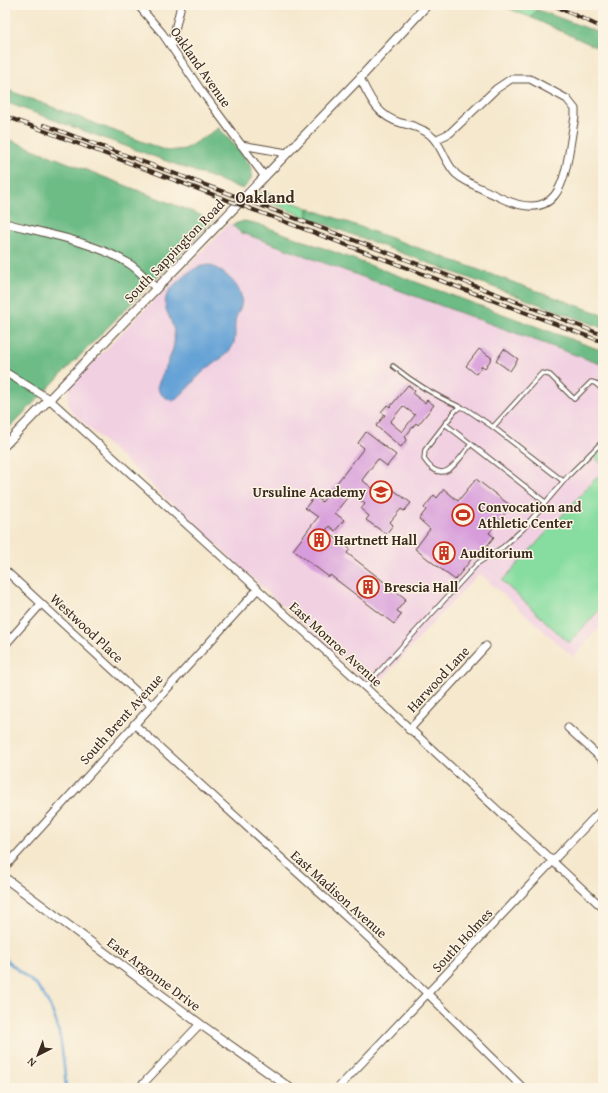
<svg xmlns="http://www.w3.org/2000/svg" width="608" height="1093" font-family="'Gentium Book Plus',serif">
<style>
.built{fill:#f1d0e2}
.green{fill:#87dda0;stroke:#61845f}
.forest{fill:#6dbc86;stroke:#547352}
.water{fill:#65a2d6;stroke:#50667a}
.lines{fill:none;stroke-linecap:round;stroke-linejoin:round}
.stream{stroke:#65a2d6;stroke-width:2.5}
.building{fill:#d79cdb;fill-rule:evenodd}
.service-casing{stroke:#574638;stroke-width:5.5}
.minor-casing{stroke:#574638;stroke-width:9}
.tertiary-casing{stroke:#574638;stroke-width:10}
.service{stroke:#fff;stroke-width:3.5}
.minor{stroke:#fff;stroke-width:7}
.tertiary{stroke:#fff;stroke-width:8}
.rail-casing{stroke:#3b2a1e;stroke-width:4}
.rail{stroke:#fcf5e5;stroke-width:2.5;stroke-dasharray:8;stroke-linecap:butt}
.labels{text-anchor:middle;stroke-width:3;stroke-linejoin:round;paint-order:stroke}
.street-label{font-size:14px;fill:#3b2a1e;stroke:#fcf5e5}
.poi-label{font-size:14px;font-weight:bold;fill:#3b2a1e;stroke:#fcf5e5;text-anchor:start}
.quarter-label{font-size:16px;font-weight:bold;fill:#3b2a1e;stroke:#fcf5e5}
</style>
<rect width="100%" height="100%" fill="#fcf5e5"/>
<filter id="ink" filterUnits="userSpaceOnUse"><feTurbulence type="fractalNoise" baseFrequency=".025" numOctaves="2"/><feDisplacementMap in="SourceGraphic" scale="8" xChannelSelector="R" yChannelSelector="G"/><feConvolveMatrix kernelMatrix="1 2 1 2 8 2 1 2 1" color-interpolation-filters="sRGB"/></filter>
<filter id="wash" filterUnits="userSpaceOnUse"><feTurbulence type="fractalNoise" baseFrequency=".012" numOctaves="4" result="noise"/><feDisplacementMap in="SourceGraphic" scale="16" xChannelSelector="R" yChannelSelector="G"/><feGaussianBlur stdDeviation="0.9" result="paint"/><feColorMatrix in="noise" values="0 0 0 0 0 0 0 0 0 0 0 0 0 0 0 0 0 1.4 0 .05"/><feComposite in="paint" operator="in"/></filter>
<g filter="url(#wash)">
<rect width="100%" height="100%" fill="#f5e8cd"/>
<!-- built -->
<path class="built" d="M230 223 240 232 603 365V624L573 657 479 573 373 689 71 411 68 405V391L71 385Z"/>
<!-- green -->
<g class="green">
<path d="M501 5H527L538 10 533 14 532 18Z"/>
<path d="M262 191 308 208V218L257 197Z"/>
<path d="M603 447V465L594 457Z"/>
<path d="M599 475 603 479V606L569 643 502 581Z"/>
</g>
<!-- forest -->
<g class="forest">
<path d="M538 10 603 34V50L532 18 533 14Z"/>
<path d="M5 89 167 151 185 149 219 128C227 138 251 160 252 173 253 179 246 185 243 189L5 102Z"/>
<path d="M5 138 213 220 5 432Z"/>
<path d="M308 208 595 312 603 316V328L308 218Z"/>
<path d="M244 221 258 224 603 351V365L240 232 232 225Z"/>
</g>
<!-- water -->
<path class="water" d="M209 265C223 270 246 288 241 306 239 312 235 317 235 323 234 332 237 339 232 347 226 357 213 363 204 371 193 381 185 393 173 401 165 398 160 395 157 387 162 374 172 356 174 344 178 312 147 307 182 278 191 270 197 266 209 265Z"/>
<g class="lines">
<!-- stream -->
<path class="stream" d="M5 959C15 968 26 976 36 985 61 1012 63 1054 66 1088"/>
</g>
<g id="blocks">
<!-- building -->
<g class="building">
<path d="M479 349 492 358 485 368 482 366 476 374 466 366Z"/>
<path d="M504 349 518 359 510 371 496 361Z"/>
<path d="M408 385 415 391 413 394 425 403 427 400 434 405 418 425 416 423 405 437 407 439 401 447 376 426 385 415 381 412 387 405 390 407ZM403 406 415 415 402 432 390 422Z"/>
<path d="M366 432 396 455 387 466 378 459 362 480 376 491 380 486 388 492 391 488 411 503 404 511 401 509 390 522 393 525 386 534 366 520 369 516 361 509 365 504 351 493 335 513 344 520 335 531 329 526 326 531 350 549 347 553 406 599 397 611 402 614 394 624 330 575 329 577 293 550 318 517 305 508 315 496 322 502 364 448 358 443Z"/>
<path d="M476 479 511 506 489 533 494 537 477 558 474 556 455 580 415 549 430 529 419 519 426 510 424 508 434 495 437 498 444 489 458 501Z"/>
</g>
</g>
</g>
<g filter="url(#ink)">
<use href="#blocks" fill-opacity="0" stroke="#574638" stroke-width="1"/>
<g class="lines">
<!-- service casing -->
<g class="service-casing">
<g id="service">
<path d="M393 366C414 383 435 396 460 407"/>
<path d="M445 424 471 444"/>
<path d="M493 427 563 481"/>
<path d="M545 502 471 444C457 462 443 488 424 459L425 450 456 410 460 407 466 409 493 427 542 373 550 375 574 399 591 382 595 383 603 390"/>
<path d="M365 687 478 563 503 547 523 529 568 476 603 441"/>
</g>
</g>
<!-- minor casing -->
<g class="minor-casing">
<g id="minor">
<path d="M138 5 162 33 200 89 265 177"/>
<path d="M171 46 181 5"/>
<path d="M360 78C370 98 377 116 401 123 411 125 421 128 429 134 442 144 444 162 456 174 467 184 486 190 499 197 569 231 565 164 575 117V109L567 99 530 79H511L496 89 450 133 435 140"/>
<path d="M241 145 287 153"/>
<path d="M5 223C43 233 99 243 131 265 140 271 148 281 156 288"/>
<path d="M5 372 49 399 365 687 603 908"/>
<path d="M5 570 151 705"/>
<path d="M5 645 41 604"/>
<path d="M134 724 356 926 428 994 523 1088"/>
<path d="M568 728 603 760"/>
<path d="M409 730 486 646"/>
<path d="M5 867 257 590"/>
<path d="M139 1088 200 1024"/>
<path d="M338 1088 603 808"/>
</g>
</g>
<!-- tertiary casing -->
<g class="tertiary-casing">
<g id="tertiary">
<path d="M5 445 360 78 427 5"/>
<path d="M5 878 200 1024 290 1088"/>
</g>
</g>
<!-- service -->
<use href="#service" class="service"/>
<!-- minor -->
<use href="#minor" class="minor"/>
<!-- tertiary -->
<use href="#tertiary" class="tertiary"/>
<!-- rail casing -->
<g class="rail-casing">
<g id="rail">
<path d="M553 5 603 28"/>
<path d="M5 116 603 342"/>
<path d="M44 125 418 264 603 335"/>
</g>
</g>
<!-- rail -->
<use href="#rail" class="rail"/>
</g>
</g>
<!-- icons -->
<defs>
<g id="school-ring" transform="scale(1.15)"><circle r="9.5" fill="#fcf5e5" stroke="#c8321e" stroke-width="1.5"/><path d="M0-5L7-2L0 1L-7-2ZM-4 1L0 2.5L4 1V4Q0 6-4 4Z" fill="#c8321e"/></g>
<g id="stadium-ring" transform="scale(1.15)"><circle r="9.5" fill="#fcf5e5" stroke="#c8321e" stroke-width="1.5"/><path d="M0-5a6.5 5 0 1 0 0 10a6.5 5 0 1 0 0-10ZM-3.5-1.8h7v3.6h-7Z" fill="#c8321e"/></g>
<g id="building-ring" transform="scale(1.15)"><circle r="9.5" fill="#fcf5e5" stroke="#c8321e" stroke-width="1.5"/><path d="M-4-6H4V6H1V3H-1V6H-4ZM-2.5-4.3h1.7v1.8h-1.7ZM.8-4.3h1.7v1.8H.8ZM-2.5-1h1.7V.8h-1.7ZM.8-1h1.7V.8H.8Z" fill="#c8321e"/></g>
</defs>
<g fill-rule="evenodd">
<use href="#school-ring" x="381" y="492"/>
<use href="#stadium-ring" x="463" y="515"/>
<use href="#building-ring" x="319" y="540"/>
<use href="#building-ring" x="444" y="553"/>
<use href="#building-ring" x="368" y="587"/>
</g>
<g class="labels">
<!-- street labels -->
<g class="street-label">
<text transform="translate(201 67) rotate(55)" y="5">Oakland Avenue</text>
<text transform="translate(174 251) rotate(-46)" y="5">South Sappington Road</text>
<text transform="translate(87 628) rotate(43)" y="5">Westwood Place</text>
<text transform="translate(336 644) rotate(42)" y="5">East Monroe Avenue</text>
<text transform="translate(438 679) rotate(-47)" y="5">Harwood Lane</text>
<text transform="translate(121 719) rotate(-48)" y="5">South Brent Avenue</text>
<text transform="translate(339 894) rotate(42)" y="5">East Madison Avenue</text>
<text transform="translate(462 940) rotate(-47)" y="5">South Holmes</text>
<text transform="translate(154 974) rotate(37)" y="5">East Argonne Drive</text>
</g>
<!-- poi labels -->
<g class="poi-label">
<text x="366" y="497" text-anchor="end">Ursuline Academy</text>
<text x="478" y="512">Convocation and<tspan x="478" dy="16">Athletic Center</tspan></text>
<text x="334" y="545">Hartnett Hall</text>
<text x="460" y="558">Auditorium</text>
<text x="384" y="592">Brescia Hall</text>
</g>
<!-- quarter labels -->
<g class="quarter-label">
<text x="265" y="203">Oakland</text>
</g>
</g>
<!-- margin -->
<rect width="608" height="1093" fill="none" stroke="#fcf5e5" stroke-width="20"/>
<!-- north arrow -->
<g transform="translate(38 1055) rotate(222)" stroke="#fcf5e5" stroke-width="3" paint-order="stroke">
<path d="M0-3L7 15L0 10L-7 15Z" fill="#3b2a1e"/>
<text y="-6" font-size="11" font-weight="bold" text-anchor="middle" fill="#3b2a1e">N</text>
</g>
</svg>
